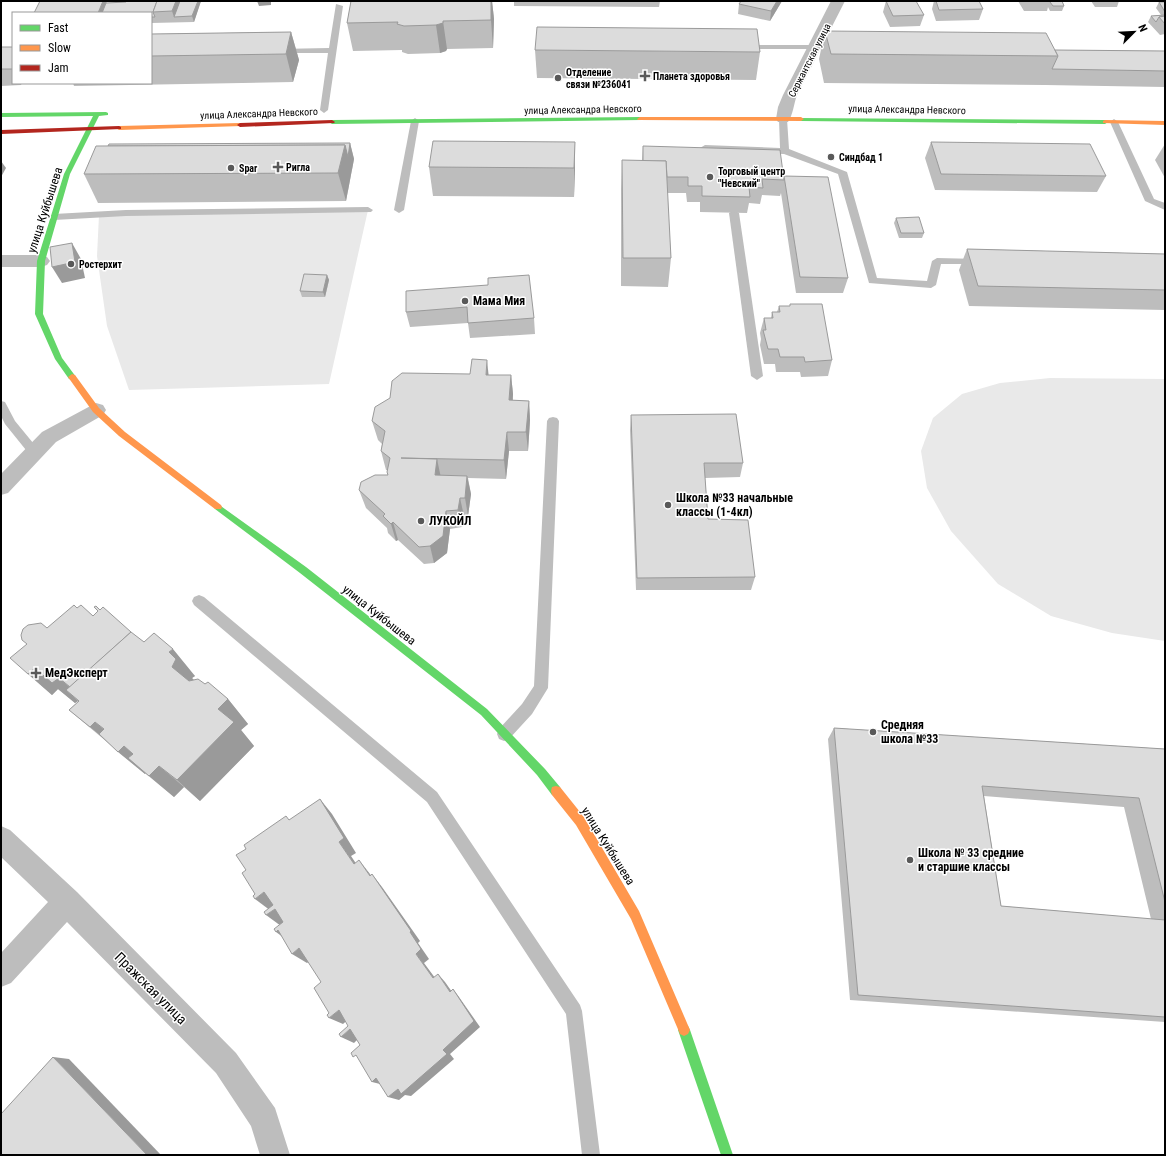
<svg xmlns="http://www.w3.org/2000/svg" width="1166" height="1156" font-family="'Roboto Condensed',sans-serif">
<style>
.green{fill:#e9e9e9}
.lines{fill:none;stroke-linecap:round;stroke-linejoin:round}
.lane{fill:#bdbdbd;fill-rule:evenodd}
.street{fill:#bdbdbd;fill-rule:evenodd}
.fast{fill:#63d668;fill-rule:evenodd}
.slow{fill:#ff974d;fill-rule:evenodd}
.jam{fill:#b3261e;fill-rule:evenodd}
.wall{fill:#bdbdbd;fill-rule:evenodd}
.shaded-wall{fill:#9a9a9a}
.building{fill:#dcdcdc;stroke:#9a9a9a}
.poi-dot{fill:#595959;stroke:#fff;stroke-width:1.5}
.labels{text-anchor:middle;stroke-width:3;stroke-linejoin:round;paint-order:stroke}
.far-street-label{font-size:10px;fill:#000;stroke:#fff}
.far-poi-label{font-size:10px;font-weight:bold;fill:#000;stroke:#fff;text-anchor:start}
.street-label{font-size:12px;fill:#000;stroke:#fff}
.poi-label{font-size:12px;font-weight:bold;fill:#000;stroke:#fff;text-anchor:start}
.near-street-label{font-size:14px;fill:#000;stroke:#fff}
</style>
<rect width="100%" height="100%" fill="#fff"/>
<!-- green -->
<g class="green">
<path d="M368 210 329 384 129 390 107 326 97 256 99 215Z"/>
<path d="M1050 378 1165 379V641L1112 633 1051 616 998 584 951 531 927 488 921 451 933 418 962 394 1000 383Z"/>
</g>
<g class="lines">
<!-- lane -->
<g class="lane">
<path d="M336 4 343 6 328 110 324 113 320 110 328 53H278L274 51 278 49 329 48Z"/>
<path d="M738 45H816L820 47 816 49H738Z"/>
<path d="M783 116 787 119 789 149 847 172 877 278 927 281 932 261 937 258 979 259 983 260 984 262 983 264H941L936 285 931 288 869 283 838 174 784 154 705 151 700 148 705 145 780 148 779 119Z"/>
<path d="M415 118 419 121 404 210 399 213 394 210 411 121Z"/>
<path d="M1114 119 1118 122 1154 199 1165 203V210L1145 201 1110 122Z"/>
<path d="M368 207 373 210 371 212 126 216 54 220 49 217 54 214 126 210Z"/>
<path d="M734 210 739 213 763 376 757 380 751 376 729 213Z"/>
<path d="M1 401 5 402 15 421 38 449 40 452 38 455H30L5 424 1 416Z"/>
<path d="M553 417 557 418 559 421 548 688 532 714 509 739 504 741 499 739 497 734 499 729 522 704 534 686 547 421 549 418Z"/>
<path d="M199 595 204 597 437 792 580 1005 582 1011 600 1155H582L566 1014 427 802 194 605 192 601 194 597Z"/>
</g>
<!-- street -->
<g class="street">
<path d="M831 1H845L797 95C794 103 793 115 788 122H778L776 119 778 107 783 95Z"/>
<path d="M1 255H41L47 257 50 261 47 265 41 267H1Z"/>
<path d="M96 403 103 405 106 410 103 415 56 442 8 493 1 495V474L42 432Z"/>
<path d="M1 826 10 830 77 892 236 1053 275 1108 290 1155H260L251 1126 216 1073 67 922 11 983 1 987V953L48 902 1 857Z"/>
</g>
<!-- fast -->
<g class="fast">
<path d="M106 112 108 113V115L99 116 70 174 45 261 43 314 62 358 76 377 72 380 69 379 55 359 35 314 37 261 64 174 93 116 1 117V113Z"/>
<path d="M640 117 643 119 642 120 332 124 329 122 332 120Z"/>
<path d="M799 118 1105 120 1108 122 1105 124 801 121 798 119Z"/>
<path d="M218 504 306 567 487 709 545 769 560 787 561 791 560 795 556 796 552 795 537 775 481 715 300 573 215 509 214 507Z"/>
<path d="M684 1024 688 1026 690 1030 733 1155H721L678 1030 680 1026Z"/>
</g>
<!-- slow -->
<g class="slow">
<path d="M640 117H801L804 119 801 121 638 120 637 119Z"/>
<path d="M1105 120 1165 121V125L1103 123V121Z"/>
<path d="M240 123 243 125 242 126 119 130 116 128 119 126Z"/>
<path d="M72 374 75 375 99 408 125 432 221 505 222 507 221 509H215L119 436 93 412 68 377Z"/>
<path d="M556 786 560 787 584 817 639 911 690 1030 688 1034 684 1036 680 1034 631 919 576 825 552 795 551 791 552 787Z"/>
</g>
<!-- jam -->
<g class="jam">
<path d="M332 120 335 122 334 123 240 127 237 125 240 123Z"/>
<path d="M119 126 121 127V129L1 134V130Z"/>
</g>
</g>
<!-- wall -->
<g class="wall">
<path d="M40 1H106V3L126 2 127 1H201L194 22 151 23V13Z"/>
<path d="M351 1H492L494 19 493 48 447 49 446 51 440 53 408 54 402 52V50L353 51 347 23Z"/>
<path d="M514 1H660L659 7 514 6Z"/>
<path d="M741 1H782L770 21 738 14 739 4Z"/>
<path d="M886 1 924 15 920 26 890 27 883 12Z"/>
<path d="M934 1H979L983 9 979 20 936 21 932 9Z"/>
<path d="M1018 1H1062L1064 6 1062 11H1050L1048 7 1047 11H1024Z"/>
<path d="M1091 1H1119L1117 7H1095Z"/>
<path d="M1159 2H1165V34L1160 35 1148 22 1151 16 1161 15 1156 8Z"/>
<path d="M825 31 1055 50 1165 51V87L1045 85 824 83 819 59Z"/>
<path d="M291 32 299 60 293 82 74 86 73 83H151V34Z"/>
<path d="M1 47H13V83H22L21 85 1 86Z"/>
<path d="M535 50 760 52 756 80 537 78Z"/>
<path d="M575 142 574 197 433 196 429 167Z"/>
<path d="M931 142 1106 176 1097 192 935 190 925 158Z"/>
<path d="M350 143 354 159 346 201 98 203 84 174Z"/>
<path d="M1165 144V178L1155 160Z"/>
<path d="M643 146 783 179 784 176 848 278 843 293H796L781 193 780 196 762 195 760 204 749 203 747 213 700 212V202H687L686 193H667L671 258 668 287 621 286V189L622 160 642 161Z"/>
<path d="M896 218 924 233 922 238H899L894 223Z"/>
<path d="M967 249 1165 254V310L969 306 959 270Z"/>
<path d="M327 275 329 280 325 297H302L300 291Z"/>
<path d="M406 291 534 318 535 334 470 338 468 323 410 327 406 312Z"/>
<path d="M790 304 832 360 828 376 801 377 800 372H776L775 364H764L760 345 761 339 760 333 764 318H771L772 312H777L779 306H790Z"/>
<path d="M489 375H511L513 394V400L529 401 530 420 528 451H509L506 479 468 478 471 494 468 516H464L462 527 450 529 447 553 434 563 424 564 398 540 396 541 388 533 387 528 366 508 359 490 388 475 387 470H386L381 451 382 444 378 440 372 421Z"/>
<path d="M631 415 743 463 740 477 705 478 708 519 755 577 751 590H636L630 430Z"/>
<path d="M94 607 144 642 195 676 192 678 194 680 228 699 248 724 241 730 254 746 200 801 184 787 174 797 145 773V774L69 710 79 701H78L75 703 58 689 52 695 28 674 27 644 47 628 77 608 93 616 98 611Z"/>
<path d="M834 728 1165 749V1022L850 1000 828 739ZM984 796 1124 807 1151 919 1001 906Z"/>
</g>
<!-- shaded-wall -->
<g class="shaded-wall">
<path d="M103 1H106L109 8 107 13H98Z"/>
<path d="M176 1H184L174 17 172 11Z"/>
<path d="M198 1H201L194 22 192 16Z"/>
<path d="M257 1H271V5L259 6Z"/>
<path d="M491 1H492L494 19 493 48 491 20Z"/>
<path d="M777 1H782L770 21 771 11Z"/>
<path d="M443 21 447 49 446 51 440 53 436 25Z"/>
<path d="M291 32 299 60 293 82 286 54Z"/>
<path d="M575 142V170L574 197V168Z"/>
<path d="M350 143 354 159 346 201 338 173 345 145Z"/>
<path d="M1 161 6 168 1 177Z"/>
<path d="M72 243 81 259 85 278 62 283 52 267Z"/>
<path d="M327 275 329 280 325 297 323 292Z"/>
<path d="M487 360 489 379 486 375Z"/>
<path d="M511 375 513 394 511 420 509 400Z"/>
<path d="M529 401 530 420 528 451 526 432Z"/>
<path d="M507 432 509 451 506 479 504 460Z"/>
<path d="M437 459 441 478 435 475Z"/>
<path d="M467 476 471 494 468 516 465 498Z"/>
<path d="M460 498 464 516 462 527 458 510Z"/>
<path d="M446 511 450 529 447 553 434 563 430 546Z"/>
<path d="M393 522 398 540 396 541 391 524Z"/>
<path d="M173 649 195 676 192 678 198 685 194 692 172 667 169 652Z"/>
<path d="M35 668 59 678 75 692 66 690 78 701 75 703 58 689 52 695 28 674Z"/>
<path d="M228 699 248 724 241 730 254 746 200 801 177 780 218 709Z"/>
<path d="M95 722 122 745 118 750 90 727Z"/>
<path d="M124 746 150 768 145 774 118 752Z"/>
<path d="M159 766 184 787 174 797 149 776Z"/>
<path d="M320 799 332 814 356 853 351 856 365 877 354 864 339 842Z"/>
<path d="M359 860 370 874 380 888 370 876Z"/>
<path d="M372 874 382 887 420 941 418 943 429 959 424 963 441 986 433 978 416 954 410 932Z"/>
<path d="M264 892 280 904 271 911 255 899Z"/>
<path d="M275 909 290 920 281 926 266 915Z"/>
<path d="M278 930 291 943 276 932Z"/>
<path d="M299 948 314 958 307 963 292 954Z"/>
<path d="M438 974 445 982 457 999 450 992Z"/>
<path d="M453 989 459 997 480 1027 450 1054 454 1059 411 1096 405 1095 399 1100 388 1097 443 1050Z"/>
<path d="M339 1010 351 1017 343 1024 329 1018Z"/>
<path d="M350 1029 362 1035 354 1043 341 1037Z"/>
<path d="M53 1057 69 1059 161 1155H147Z"/>
<path d="M376 1078 384 1085 372 1082Z"/>
</g>
<!-- building -->
<g class="building">
<path d="M40 1H103L98 13H34Z"/>
<path d="M127 1H157L153 12 155 17H151V13H102L106 3 126 2Z"/>
<path d="M157 1H176L172 11 153 12Z"/>
<path d="M180 1H198L192 16 174 17Z"/>
<path d="M351 1H491V20L443 21V23L436 25 404 26 397 24 398 22 347 23Z"/>
<path d="M741 1H777L771 11 739 4Z"/>
<path d="M886 1H916L924 15 893 16Z"/>
<path d="M936 1H979L983 9 939 10Z"/>
<path d="M1051 1H1062L1064 6H1053L1050 2Z"/>
<path d="M1159 2H1165V12Z"/>
<path d="M1165 15V16L1159 17 1156 22 1151 16Z"/>
<path d="M1165 16V24L1159 17Z"/>
<path d="M537 27 757 29 760 52 535 50Z"/>
<path d="M825 31 1046 33 1058 56 831 54Z"/>
<path d="M291 32 286 54 151 56V34Z"/>
<path d="M1 47H13V68L12 69H1Z"/>
<path d="M1055 50 1165 51V71L1052 69 1058 56Z"/>
<path d="M433 141 575 142 574 168 429 167Z"/>
<path d="M931 142 1090 144 1106 176 941 174Z"/>
<path d="M350 143 348 157 345 145 108 146 109 144Z"/>
<path d="M345 145 338 173 84 174 96 146Z"/>
<path d="M643 146 780 150 784 180 762 179 763 188 749 187 750 197 702 196V186H688V177H667L666 161H643Z"/>
<path d="M622 160 666 161 671 258H623Z"/>
<path d="M784 176 828 177 848 278 800 277Z"/>
<path d="M919 217 924 233H901L896 218Z"/>
<path d="M72 243 75 262 52 267 50 247Z"/>
<path d="M967 249 1165 254V290L978 286Z"/>
<path d="M304 274 327 275 323 292 300 291Z"/>
<path d="M529 275 534 318 468 323 467 307 406 312V291L488 285V278Z"/>
<path d="M790 304H822L832 360 805 362 804 357H780L778 349H768L763 330H766L764 318H773L772 312H780L779 306H790Z"/>
<path d="M472 359 487 360 486 375H511L509 400 529 401 526 432H507L504 460 401 458 437 459 435 475 467 476 465 498H460L458 510 446 511 443 536 430 546 419 547 393 522 391 524 383 516 385 514 359 490 361 482 375 475H388L387 472 390 458 381 451 385 431 372 421 375 407 390 398 392 381 402 373 470 374Z"/>
<path d="M736 414 743 463H704L708 519 748 520 755 577 637 578 631 415Z"/>
<path d="M74 605 77 608 81 605 93 616 98 611 94 607 96 606 100 610 103 607 131 632 70 687 59 678 52 683 35 668 28 674 10 658 27 644 22 640 21 635 23 629 28 625 41 623 47 628Z"/>
<path d="M131 632 144 642 154 633 173 649 169 652 176 659 172 667 189 681 198 679 205 684 208 682 228 699 218 709 234 722 177 780 159 766 149 776 128 758 133 754 124 746 118 752 99 734 104 729 95 722 90 727 69 710 79 701 66 690Z"/>
<path d="M834 728 1165 749V902L1139 798 982 786 1001 906 1165 920V1017L858 995Z"/>
<path d="M320 799 344 838 339 842 354 864 359 860 370 876 372 874 411 931 410 932 421 949 416 954 433 978 438 974 450 992 453 989 474 1021 443 1050 447 1054 401 1094 398 1089 388 1097 376 1078 372 1082 356 1055 353 1057 351 1053 360 1045 350 1029 341 1037 339 1034 348 1026 339 1010 329 1018 327 1015 329 1013 314 988 321 982 299 948 292 954 278 930 276 932 274 929 283 922 275 909 266 915 264 912 273 905 264 892 255 899 253 896 255 894 242 873 246 870 236 855 246 849 244 845 286 816 289 820Z"/>
<path d="M53 1057 147 1155H1V1114Z"/>
</g>
<!-- markers -->
<g class="poi-dot">
<path d="M643 70h4v4h4v4h-4v4h-4v-4h-4v-4h4z"/>
<circle cx="558" cy="78" r="4"/>
<circle cx="831" cy="157" r="4"/>
<path d="M276 161h4v4h4v4h-4v4h-4v-4h-4v-4h4z"/>
<circle cx="231" cy="168" r="4"/>
<circle cx="710" cy="177" r="4"/>
<circle cx="71" cy="264" r="4"/>
<circle cx="465" cy="301" r="4"/>
<circle cx="668" cy="505" r="4"/>
<circle cx="421" cy="521" r="4"/>
<path d="M34 667h4v4h4v4h-4v4h-4v-4h-4v-4h4z"/>
<circle cx="873" cy="732" r="4"/>
<circle cx="910" cy="860" r="4"/>
</g>
<g class="labels">
<!-- far-street labels -->
<g class="far-street-label">
<text transform="translate(809 60) rotate(-63)" y="4">Сержантская улица</text>
<text transform="translate(583 109) rotate(-1)" y="4">улица Александра Невского</text>
<text transform="translate(907 109) rotate(1)" y="4">улица Александра Невского</text>
<text transform="translate(259 113) rotate(-2)" y="4">улица Александра Невского</text>
</g>
<!-- far-poi labels -->
<g class="far-poi-label">
<text x="566" y="76">Отделение<tspan x="566" dy="12">связи №236041</tspan></text>
<text x="653" y="80">Планета здоровья</text>
<text x="839" y="161">Синдбад 1</text>
<text x="286" y="171">Ригла</text>
<text x="239" y="172">Spar</text>
<text x="718" y="175">Торговый центр<tspan x="718" dy="12">"Невский"</tspan></text>
<text x="79" y="268">Ростерхит</text>
</g>
<!-- street labels -->
<g class="street-label">
<text transform="translate(45 210) rotate(-72)" y="4">улица Куйбышева</text>
<text transform="translate(379 615) rotate(38)" y="4">улица Куйбышева</text>
<text transform="translate(608 846) rotate(58)" y="4">улица Куйбышева</text>
</g>
<!-- poi labels -->
<g class="poi-label">
<text x="473" y="305">Мама Мия</text>
<text x="676" y="502">Школа №33 начальные<tspan x="676" dy="14">классы (1-4кл)</tspan></text>
<text x="429" y="525">ЛУКОЙЛ</text>
<text x="45" y="677">МедЭксперт</text>
<text x="881" y="729">Средняя<tspan x="881" dy="14">школа №33</tspan></text>
<text x="918" y="857">Школа № 33 средние<tspan x="918" dy="14">и старшие классы</tspan></text>
</g>
<!-- near-street labels -->
<g class="near-street-label">
<text transform="translate(151 988) rotate(45)" y="5">Пражская улица</text>
</g>
</g>
<!-- border -->
<rect width="1166" height="1156" fill="none" stroke="#000000" stroke-width="4"/>
<!-- legend -->
<rect x="12" y="12" width="140" height="72" fill="#ffffff" stroke="#999999"/>
<rect x="20" y="25" width="20" height="6" fill="#63d668" stroke="#999999"/>
<text x="48" y="32" font-size="12" fill="#000000">Fast</text>
<rect x="20" y="45" width="20" height="6" fill="#ff974d" stroke="#999999"/>
<text x="48" y="52" font-size="12" fill="#000000">Slow</text>
<rect x="20" y="65" width="20" height="6" fill="#b3261e" stroke="#999999"/>
<text x="48" y="72" font-size="12" fill="#000000">Jam</text>
<!-- north arrow -->
<g transform="translate(1134 32) rotate(66)" stroke="#ffffff" stroke-width="3" paint-order="stroke">
<path d="M0-3L7 15L0 10L-7 15Z" fill="#000000"/>
<text y="-6" font-size="11" font-weight="bold" text-anchor="middle" fill="#000000">N</text>
</g>
</svg>
